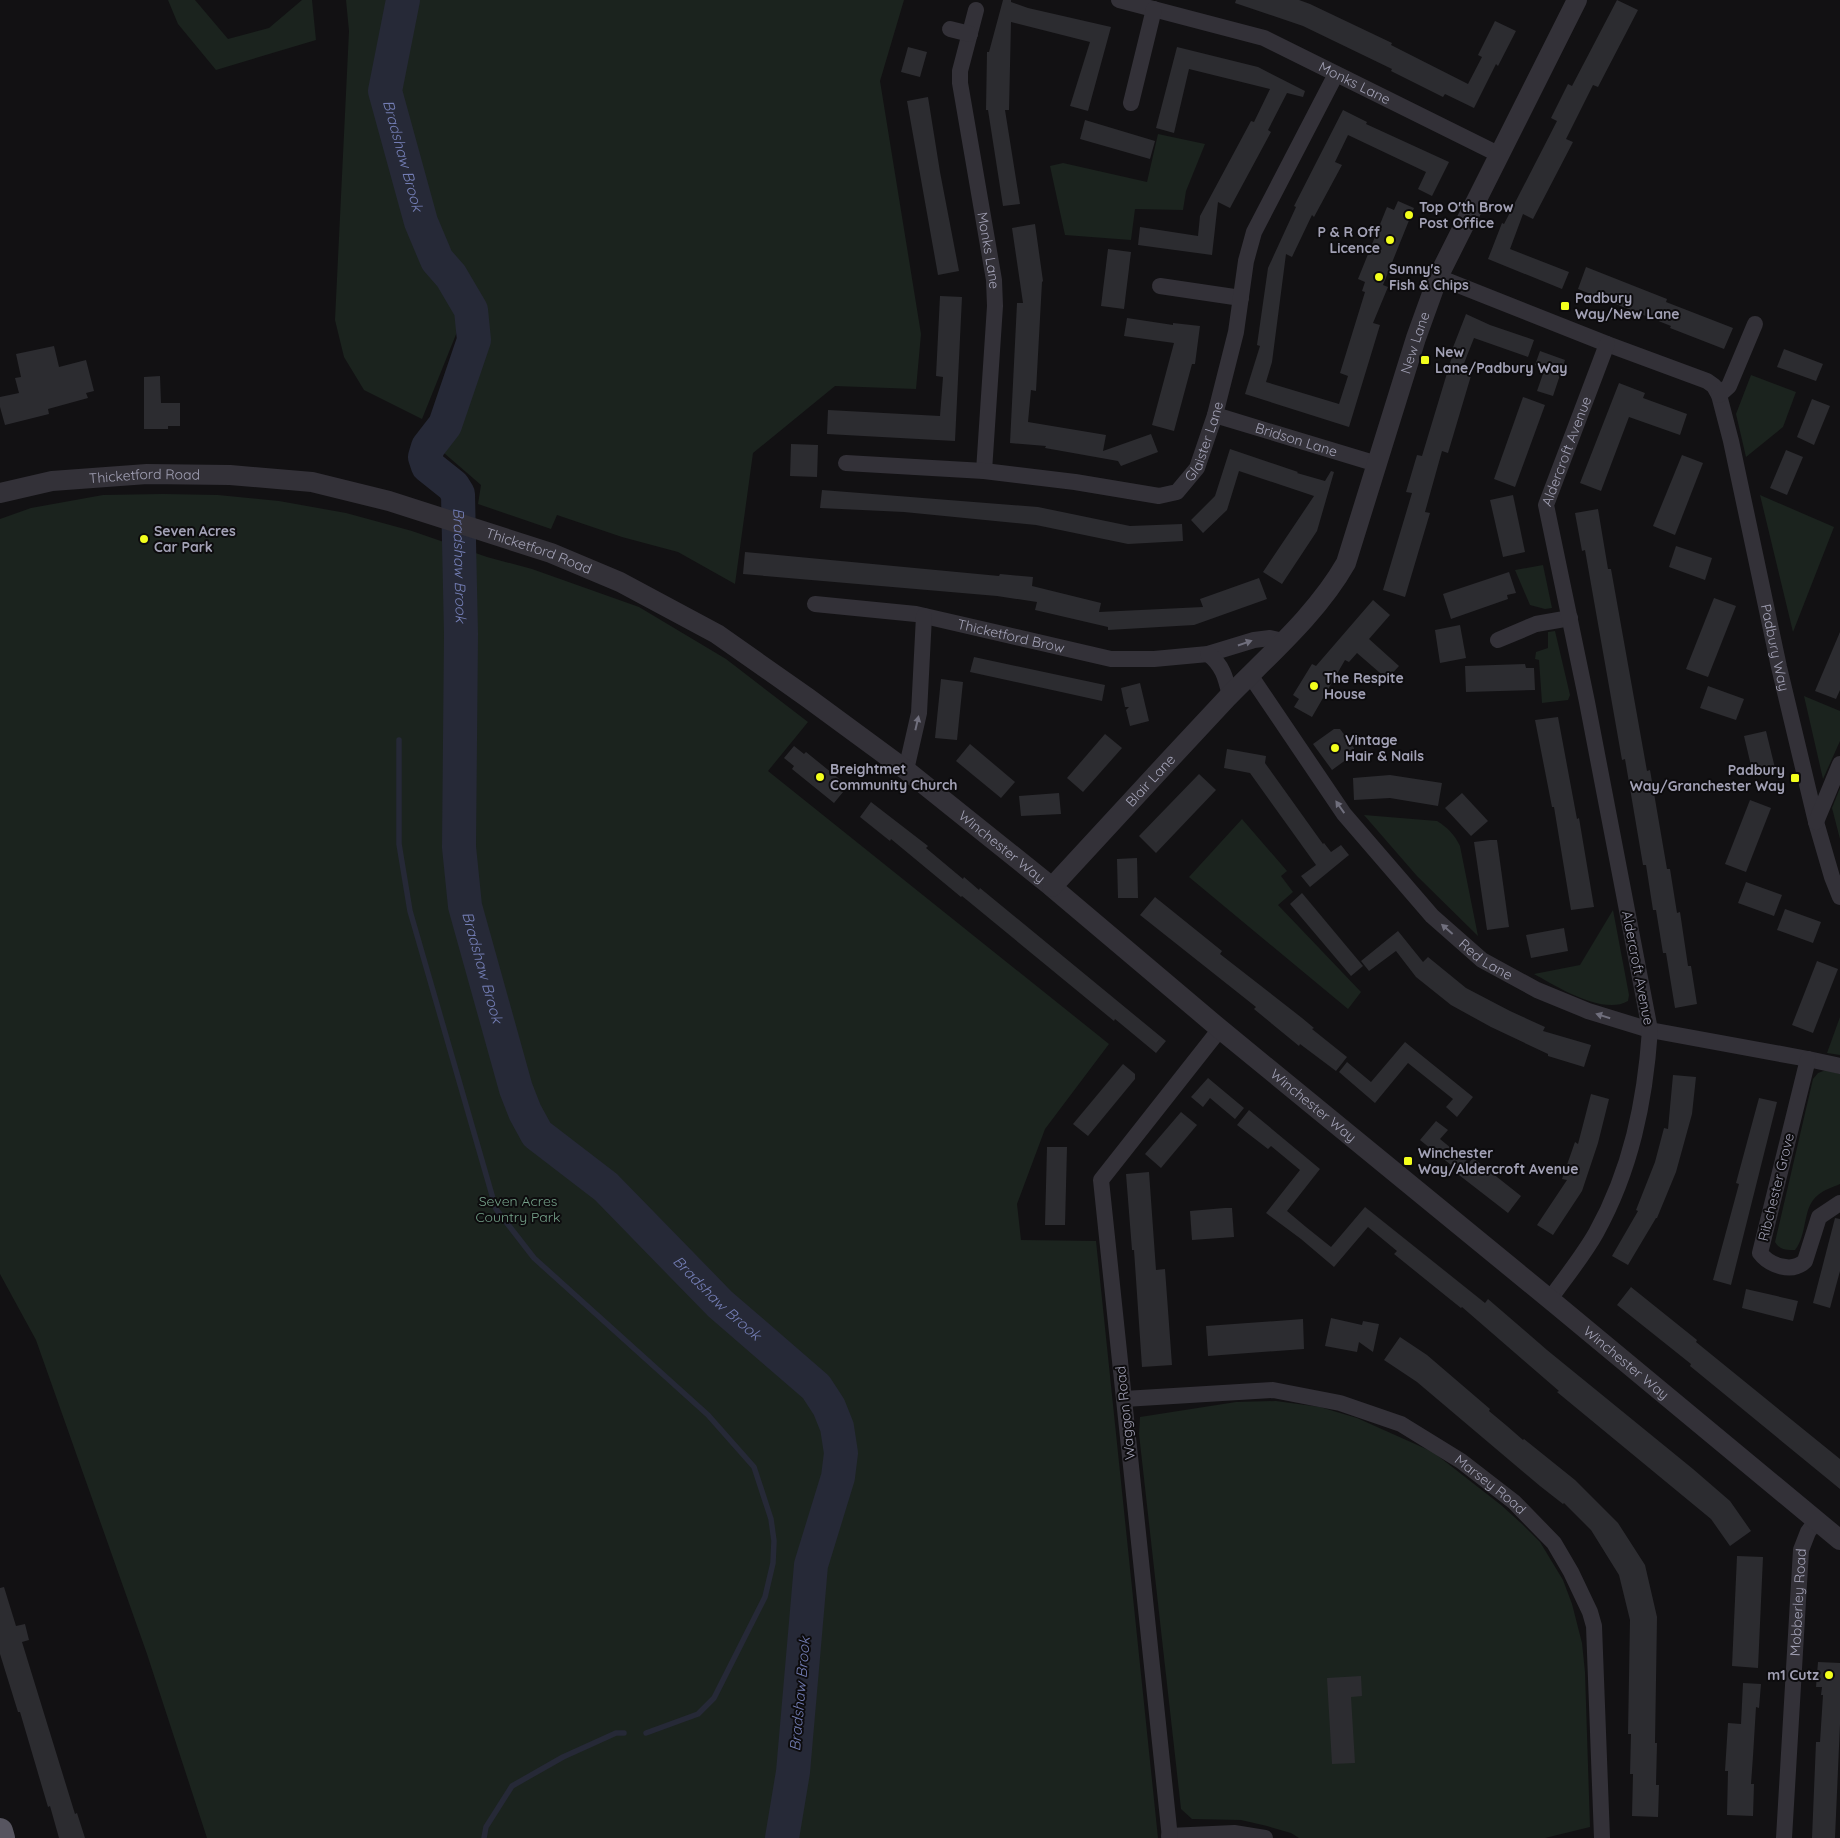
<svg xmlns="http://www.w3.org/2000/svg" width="1840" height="1838" font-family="Quicksand,sans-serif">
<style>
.green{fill:#1b231e}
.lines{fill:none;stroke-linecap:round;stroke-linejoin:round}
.stream{stroke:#262937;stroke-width:5.5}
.river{stroke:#262937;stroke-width:34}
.building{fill:#2c2c30}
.minor{stroke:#333138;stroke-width:16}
.tertiary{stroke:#333138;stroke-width:20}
.trunk{stroke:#575560;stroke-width:26}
.oneway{fill:#706f7d}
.poi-dot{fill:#f3ff1c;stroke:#0d0c0e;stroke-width:2}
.labels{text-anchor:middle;stroke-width:4;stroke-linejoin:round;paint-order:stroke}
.street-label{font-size:14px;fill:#a2a1b5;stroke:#0d0c0e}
.poi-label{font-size:14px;font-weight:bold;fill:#a2a1b5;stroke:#0d0c0e;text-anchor:start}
.park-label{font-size:14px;fill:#75a28a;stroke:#0d0c0e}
.water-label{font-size:15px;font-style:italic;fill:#737db4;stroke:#0d0c0e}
</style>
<rect width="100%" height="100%" fill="#121113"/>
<!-- green -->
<g class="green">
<path d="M168 0H195L228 39 269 28 302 0H312L316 40 216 70 178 24Z"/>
<path d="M346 0H395L377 95 411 224 427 264 463 317 422 419 364 390 344 357 335 320 349 31Z"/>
<path d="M417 0H904L880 81 921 334 916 389 835 386 753 453 735 584 678 552 622 537 557 515 551 529 478 504 481 485 444 453 486 349 478 302 433 217 400 88Z"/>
<path d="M1158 134 1205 144 1186 191 1183 210 1135 209 1131 240 1065 235 1050 166 1063 163 1147 182Z"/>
<path d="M1751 375 1796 392 1783 427 1746 457 1736 414Z"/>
<path d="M163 494 218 495 279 501 346 513 412 531 487 557 532 569 639 607 726 659 808 722 768 771 1109 1044 1045 1129 1017 1204 1021 1240 1096 1241 1158 1838H207L147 1654 36 1340 0 1274V519L31 508 103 495Z"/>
<path d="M1760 495 1834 527 1793 632Z"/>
<path d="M1543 565 1552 608 1545 609 1530 605 1515 570Z"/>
<path d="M1555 631 1570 695 1568 700 1542 703 1539 660 1535 659 1536 652 1548 648V632Z"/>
<path d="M1804 696 1840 711V741L1823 779Z"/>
<path d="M1840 788V839L1832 808Z"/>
<path d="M1364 815 1437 821C1448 828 1454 834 1460 846L1478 936 1417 876Z"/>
<path d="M1242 819 1287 871 1281 876 1293 892 1278 905 1361 992 1348 1009 1189 877Z"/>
<path d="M1613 910 1629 995 1628 1001C1603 1016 1556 986 1534 974L1580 965Z"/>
<path d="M1840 1017V1055L1827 1053Z"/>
<path d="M1826 1070 1840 1074V1184C1833 1187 1824 1190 1818 1195 1802 1207 1808 1234 1795 1250 1786 1250 1780 1250 1775 1242L1813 1079 1818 1073Z"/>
<path d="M1276 1401 1320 1407 1357 1418 1433 1452 1501 1505 1522 1524 1540 1542 1563 1580 1572 1604 1582 1643 1585 1672 1590 1827 1545 1838H1299L1291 1833 1267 1826 1241 1820 1192 1819 1181 1809 1139 1434 1140 1417 1236 1402Z"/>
</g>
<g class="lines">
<!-- stream -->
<g class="stream">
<path d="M399 740V844L410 911 496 1209 534 1258 708 1415 754 1467 771 1519 774 1541 773 1563 765 1597 714 1698 698 1714 646 1733"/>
<path d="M484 1838 486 1827 512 1786 563 1757 616 1733H624"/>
</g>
<!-- river -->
<path class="river" id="s1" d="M403 0 385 91 421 222 437 260 451 276 471 310 474 340 445 425 428 447 425 457 428 466 453 486 458 494 461 634 459 847 465 906 516 1089 525 1112 537 1134 606 1187 720 1304 816 1387 829 1407 837 1427 841 1453 838 1477 811 1565 793 1772 782 1838"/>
</g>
<!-- building -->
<g class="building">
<path d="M1003 0H1011V2L1028 8 1111 27 1088 111 1070 106 1090 42 1011 22 1009 110H1005L1020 204 1003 206 988 110H986L987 52H989Z"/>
<path d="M1236 0H1299L1310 4 1392 43 1391 45 1468 84 1482 57 1478 55 1495 21 1516 31 1498 66 1496 64 1474 108 1445 94 1443 97 1391 71 1392 69 1303 26 1235 3Z"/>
<path d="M1617 0 1638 10 1598 87 1593 85 1566 139 1573 142 1533 219 1523 214 1510 249 1569 272 1562 289 1488 259 1502 223 1504 224 1557 121 1551 118 1568 84 1572 86Z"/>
<path d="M908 47 927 52 920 77 901 72Z"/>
<path d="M1177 47 1258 67 1305 91 1303 97 1287 93 1268 130 1271 132 1230 208 1218 202 1212 255 1138 245 1140 227 1198 236 1200 216 1251 121 1254 122 1270 89 1189 69 1174 133 1156 128Z"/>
<path d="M928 97 940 172 959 271 938 275 907 101Z"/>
<path d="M1343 110 1367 122 1366 124 1449 162 1432 196 1418 189 1426 172 1348 135 1335 162 1342 165 1314 217 1312 215 1292 257 1286 254 1272 362 1266 382 1339 404 1348 376 1340 373 1365 292 1362 291 1365 282 1358 279 1387 207 1394 210 1398 201 1414 208 1383 285 1388 287 1373 323 1380 325 1349 427 1245 394 1260 346 1257 345 1268 268 1296 207 1294 206Z"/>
<path d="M1085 120 1155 141 1150 159 1080 139Z"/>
<path d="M1035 224 1043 281 1042 282 1036 391 1031 390 1028 422 1106 435 1103 451 1151 434 1158 452 1121 466 1118 461 1045 448 1046 446 1010 443 1017 303H1023L1012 228Z"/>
<path d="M1108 249 1131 252 1124 309 1101 306Z"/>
<path d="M1586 267 1667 299 1666 302 1733 328 1724 349 1670 328 1671 326 1578 289Z"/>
<path d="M940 296 962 297 955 441 827 434 828 410 940 416 943 377 936 376Z"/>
<path d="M1466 314 1490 325 1534 340 1528 357 1474 338 1463 366 1473 369 1448 453 1442 451 1425 512 1430 513 1405 597 1383 590 1412 493 1406 492 1417 455 1422 456 1454 350H1452Z"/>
<path d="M1127 318 1173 325V323L1200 326 1195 364H1192L1174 431 1152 425 1174 343 1124 336Z"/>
<path d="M54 346 59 367 86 360 94 391 86 393 88 398 48 409 49 414 5 425 0 407V397L19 393 15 378 21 377 16 354Z"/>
<path d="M1784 349 1823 364 1816 381 1777 367Z"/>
<path d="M1540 351 1565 360 1553 396 1537 391 1545 368 1535 365Z"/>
<path d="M160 376 161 403H180V426H168V429H144V377Z"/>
<path d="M1619 383 1645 393 1643 398 1687 414 1680 435 1629 417 1601 491 1580 483Z"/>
<path d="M1523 397 1545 405 1515 487 1494 479Z"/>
<path d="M1812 399 1830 406 1814 445 1797 437Z"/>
<path d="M791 444 818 445 817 477 790 476Z"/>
<path d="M1230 449 1298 472 1297 473 1325 481 1331 471 1334 472 1317 531 1282 584 1263 572 1314 496 1239 471 1227 510 1203 533 1191 520 1215 496Z"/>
<path d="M1786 450 1803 457 1787 495 1770 488Z"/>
<path d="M1682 455 1703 463 1675 535 1653 526Z"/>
<path d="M822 490 1038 507 1130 526 1182 524 1183 541 1128 544 1036 525 904 512 820 508Z"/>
<path d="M1513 495 1525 552 1503 557 1490 500Z"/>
<path d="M1598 509 1608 569H1611L1647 771 1650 770 1667 869H1670L1677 913 1680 912 1688 966H1691L1697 1004 1675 1008 1666 953H1663L1656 910H1653L1646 865H1643L1625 759 1622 760 1585 550 1582 551 1575 513Z"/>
<path d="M1676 546 1712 558 1705 580 1669 567Z"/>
<path d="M745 552 999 576 1000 574 1033 577 1032 586 1101 603 1099 612 1203 607 1200 599 1259 578 1267 599 1194 625 1108 630V627L1035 610 1037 602 997 596 743 574Z"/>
<path d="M1509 572 1516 593 1507 595 1508 599 1451 619 1443 594Z"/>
<path d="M1714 598 1736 606 1708 677 1686 669Z"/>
<path d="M1373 600 1390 615 1369 639 1399 666 1387 679 1357 653 1349 662 1345 660 1312 717 1294 707 1299 699 1293 695 1312 664 1316 666Z"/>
<path d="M1460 625 1466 658 1440 663 1435 630Z"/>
<path d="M1840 632V690L1836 699 1815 691Z"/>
<path d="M974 657 1105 685 1102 701 970 672Z"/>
<path d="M1525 664 1526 668H1534L1535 690 1466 692 1465 666Z"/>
<path d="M941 679 963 682 957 740 935 738Z"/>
<path d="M1140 683 1149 721 1130 726 1126 710 1129 707H1125L1121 688Z"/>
<path d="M1708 686 1744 699 1736 720 1700 708Z"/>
<path d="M1558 717 1577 819 1579 818 1594 907 1571 910 1554 807H1552L1535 720Z"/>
<path d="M1334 729H1340L1354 748V754L1332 770 1313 744Z"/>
<path d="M1766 731 1775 768 1753 774 1744 736Z"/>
<path d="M1105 734 1122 748 1083 792 1067 778Z"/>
<path d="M970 744 1015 782 1001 798 956 761Z"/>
<path d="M794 746 804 754 806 752 848 786 834 803 792 769 794 766 784 758Z"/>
<path d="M1227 749 1266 756 1265 763 1323 844 1324 843 1331 852 1341 845 1349 855 1310 887 1301 876 1316 865 1250 773 1224 768Z"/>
<path d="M1199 774 1216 790 1156 853 1139 836Z"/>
<path d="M1390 775 1442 783 1438 806 1390 798 1354 800 1353 778Z"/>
<path d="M1059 793 1061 814 1021 816 1019 796Z"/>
<path d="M1462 793 1488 821 1471 836 1445 808Z"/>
<path d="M1750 800 1771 808 1746 872 1725 864Z"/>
<path d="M871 802 928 846 926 848 963 879 964 877 979 890 980 888 1166 1041 1156 1053 1115 1019 1114 1021 962 896 961 897 891 839 890 841 860 817Z"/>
<path d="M1490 840H1497L1509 927 1487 930 1474 842Z"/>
<path d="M1137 858 1138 898H1118L1117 859Z"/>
<path d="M1746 882 1782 895 1774 916 1738 903Z"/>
<path d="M1302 893 1363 966 1351 976 1290 904Z"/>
<path d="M1155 897 1222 951 1220 954 1302 1018 1314 1028 1312 1029 1347 1057 1336 1071 1300 1044 1299 1046 1254 1009 1256 1007 1140 915Z"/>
<path d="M1785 909 1821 922 1813 943 1777 930Z"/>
<path d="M1564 928 1568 951 1531 958 1526 935Z"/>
<path d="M1398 931 1423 962 1428 957 1466 988 1510 1011 1545 1027 1543 1031 1591 1045 1584 1067 1548 1056V1054L1491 1027 1451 1005 1416 977 1396 951 1369 971 1361 961Z"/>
<path d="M1817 961 1838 969 1813 1033 1792 1025Z"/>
<path d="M1405 1042 1473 1097 1457 1117 1446 1107 1453 1099 1408 1063 1375 1103 1339 1072 1347 1062 1371 1082Z"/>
<path d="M1123 1064 1135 1074V1079L1088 1136 1073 1124Z"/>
<path d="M1673 1075 1696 1077 1692 1114 1676 1172 1657 1218H1656L1628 1265 1612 1256 1638 1211 1636 1210 1655 1162 1664 1128 1668 1129Z"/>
<path d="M1208 1078 1244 1108 1235 1119 1210 1098 1203 1107 1191 1097Z"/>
<path d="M1591 1094 1609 1099 1598 1143 1582 1191 1553 1235 1537 1225 1567 1180 1562 1179 1575 1142 1578 1144Z"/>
<path d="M1759 1098 1777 1102 1731 1285 1713 1280 1739 1184 1736 1183Z"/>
<path d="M1249 1110 1320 1169 1287 1211 1306 1227 1331 1247 1365 1207 1485 1303 1488 1299 1547 1350 1693 1469 1730 1501 1751 1531 1730 1546 1711 1519 1557 1392 1559 1391 1462 1307 1461 1308 1446 1296 1394 1254 1397 1251 1368 1227 1334 1267 1301 1239 1266 1213 1300 1170 1271 1146 1268 1149 1237 1125Z"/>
<path d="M1181 1112 1197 1125 1161 1168 1145 1154Z"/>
<path d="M1436 1121 1448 1130 1440 1139 1469 1163 1473 1158 1521 1196 1508 1213 1459 1175 1461 1173 1420 1140Z"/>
<path d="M1047 1147H1067L1065 1225H1045Z"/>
<path d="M1149 1172 1156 1270 1165 1269 1172 1365 1142 1367 1134 1250H1132L1126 1174Z"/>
<path d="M1225 1208H1232L1234 1237 1192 1240 1190 1211Z"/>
<path d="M1835 1218 1840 1219V1271L1830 1308 1813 1303Z"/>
<path d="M1631 1287 1697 1340 1696 1342 1840 1459V1489L1690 1366 1691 1364 1617 1305Z"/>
<path d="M1746 1289 1798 1301 1793 1321 1742 1308Z"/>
<path d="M1331 1318 1362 1325 1363 1321 1379 1324 1373 1352 1359 1342 1357 1352 1325 1346Z"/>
<path d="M1303 1319 1304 1349 1208 1356 1206 1326Z"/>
<path d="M1400 1337 1427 1355 1490 1409 1489 1411 1507 1426 1523 1440 1524 1439 1575 1480 1618 1523 1645 1565 1657 1617 1655 1743H1657L1656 1785H1659L1658 1817 1632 1816 1633 1774H1630L1631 1734H1628L1630 1620 1619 1575 1591 1530 1564 1503 1563 1504 1540 1486 1417 1382 1384 1360Z"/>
<path d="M1737 1556 1763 1557 1758 1668 1732 1666Z"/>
<path d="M4 1587 16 1626 25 1624 29 1640 22 1642 75 1814 77 1813 85 1838H59L50 1806 48 1807 20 1712H18L0 1654V1588Z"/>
<path d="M1818 1662 1840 1663V1724L1835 1838H1812L1816 1742H1820L1823 1695H1821L1822 1687H1816Z"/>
<path d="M1361 1676 1362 1696 1351 1697 1355 1763 1332 1764 1327 1678Z"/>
<path d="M1743 1683 1761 1684 1759 1708 1756 1707 1753 1756 1751 1784H1754L1753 1816 1727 1815 1728 1771H1725L1728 1723 1741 1724Z"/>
</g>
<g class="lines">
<!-- minor -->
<g class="minor">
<path id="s2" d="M1119 0 1264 38 1500 155"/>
<path id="s3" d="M976 10 960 71V83L994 280 995 306 984 471"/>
<path d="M950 29 970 34"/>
<path d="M1131 103 1154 9"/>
<path id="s4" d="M1438 277 1607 344 1707 381 1714 386 1719 395 1731 441 1779 667 1816 822 1832 877 1840 897"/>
<path d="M1160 286 1241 298"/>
<path d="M1719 395 1729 386 1755 324"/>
<path id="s5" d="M1215 415 1377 464"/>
<path id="s6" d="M846 463 984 471 1075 482 1159 496 1177 492 1197 468 1215 415 1236 332 1246 261 1254 232 1336 74"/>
<path id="s7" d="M815 604 916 614 1111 659H1154L1208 654 1254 640 1270 638 1283 641"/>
<path d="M1498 640 1536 624 1570 618"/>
<path d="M1208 654C1223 665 1226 679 1230 696"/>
<path id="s8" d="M1250 675 1344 814 1432 916 1482 960 1537 990 1588 1011 1650 1030 1808 1059 1840 1066"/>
<path d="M906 770 919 713 924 616"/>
<path d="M1816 822 1840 764"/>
<path d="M1808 1059 1760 1253C1769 1265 1792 1274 1805 1261L1819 1217 1840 1203"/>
<path id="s9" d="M1550 1299C1565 1278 1583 1256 1596 1233 1631 1170 1645 1102 1650 1030L1587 702 1546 505 1607 344"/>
<path id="s10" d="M1124 1399 1273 1390 1340 1403 1401 1424 1461 1461 1514 1502 1554 1543 1571 1572 1590 1612 1594 1626 1602 1838"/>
<path d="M1169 1836 1234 1833 1265 1838"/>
<path d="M1170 1838 1101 1180 1220 1029"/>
<path id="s11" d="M1784 1838 1801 1550 1808 1532 1816 1521"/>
</g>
<!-- tertiary -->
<g class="tertiary">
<path id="s12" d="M0 493 52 481 147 474 230 475 312 482 389 501 551 553 620 582 717 634 808 698 906 770 1052 887 1220 1029 1558 1306 1840 1540"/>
<path id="s13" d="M1052 887C1110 824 1169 760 1228 697 1269 655 1317 614 1346 563L1416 338 1438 277 1577 0"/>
</g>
<!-- trunk -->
<path class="trunk" d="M0 1831 2 1838"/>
</g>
<!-- one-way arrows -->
<defs><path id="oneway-solid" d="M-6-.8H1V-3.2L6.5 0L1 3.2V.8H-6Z" transform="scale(1.25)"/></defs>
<g class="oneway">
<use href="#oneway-solid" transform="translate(1245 643) rotate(-19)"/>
<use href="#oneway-solid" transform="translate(917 723) rotate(-77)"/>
<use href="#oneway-solid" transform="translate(1340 807) rotate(-125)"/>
<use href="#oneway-solid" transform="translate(1447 929) rotate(-139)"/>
<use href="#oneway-solid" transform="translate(1603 1016) rotate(-163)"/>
</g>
<!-- markers -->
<g class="poi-dot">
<circle cx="1409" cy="215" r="5"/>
<circle cx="1390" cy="240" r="5"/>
<circle cx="1379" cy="277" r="5"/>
<rect x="1560" y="301" width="10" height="10" rx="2.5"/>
<rect x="1420" y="355" width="10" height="10" rx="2.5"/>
<circle cx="144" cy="539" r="5"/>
<circle cx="1314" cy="686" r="5"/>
<circle cx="1335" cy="748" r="5"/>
<circle cx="820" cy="777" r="5"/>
<rect x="1790" y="773" width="10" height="10" rx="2.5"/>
<rect x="1403" y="1156" width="10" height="10" rx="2.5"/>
<circle cx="1829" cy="1675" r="5"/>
</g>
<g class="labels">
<!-- street labels -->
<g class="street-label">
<text dy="5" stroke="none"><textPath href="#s2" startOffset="251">Monks Lane</textPath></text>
<text dy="5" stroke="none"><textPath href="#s3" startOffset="245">Monks Lane</textPath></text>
<text dy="5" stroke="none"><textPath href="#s13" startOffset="669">New Lane</textPath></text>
<text dy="5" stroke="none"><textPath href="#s6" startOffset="392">Glaister Lane</textPath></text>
<text dy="5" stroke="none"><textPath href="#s5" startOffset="85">Bridson Lane</textPath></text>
<text dy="5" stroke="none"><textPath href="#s9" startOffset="885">Aldercroft Avenue</textPath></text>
<text dy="5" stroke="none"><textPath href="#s12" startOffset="146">Thicketford Road</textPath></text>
<text dy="5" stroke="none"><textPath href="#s12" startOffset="551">Thicketford Road</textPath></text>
<text dy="5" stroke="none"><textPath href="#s7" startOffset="199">Thicketford Brow</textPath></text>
<text dy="5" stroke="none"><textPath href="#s4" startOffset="566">Padbury Way</textPath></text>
<text dy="5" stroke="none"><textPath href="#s13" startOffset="145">Blair Lane</textPath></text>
<text dy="5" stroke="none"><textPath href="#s12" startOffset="1104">Winchester Way</textPath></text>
<text dy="5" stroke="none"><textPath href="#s8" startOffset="372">Red Lane</textPath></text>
<text transform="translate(1638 968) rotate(79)" y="5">Aldercroft Avenue</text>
<text dy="5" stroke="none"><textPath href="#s12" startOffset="1509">Winchester Way</textPath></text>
<text transform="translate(1776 1187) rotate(-76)" y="5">Ribchester Grove</text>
<text dy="5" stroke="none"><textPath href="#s12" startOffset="1914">Winchester Way</textPath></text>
<text transform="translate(1125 1413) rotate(-96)" y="5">Waggon Road</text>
<text dy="5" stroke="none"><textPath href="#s10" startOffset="390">Marsey Road</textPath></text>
<text dy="5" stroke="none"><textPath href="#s11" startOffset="236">Mobberley Road</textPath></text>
</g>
<!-- poi labels -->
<g class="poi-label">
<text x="1419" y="212">Top O'th Brow<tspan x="1419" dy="16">Post Office</tspan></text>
<text x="1380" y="237" text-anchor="end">P &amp; R Off<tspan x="1380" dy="16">Licence</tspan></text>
<text x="1389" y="274">Sunny's<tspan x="1389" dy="16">Fish &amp; Chips</tspan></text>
<text x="1575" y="303">Padbury<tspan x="1575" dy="16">Way/New Lane</tspan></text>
<text x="1435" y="357">New<tspan x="1435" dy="16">Lane/Padbury Way</tspan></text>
<text x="154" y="536">Seven Acres<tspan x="154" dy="16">Car Park</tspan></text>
<text x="1324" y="683">The Respite<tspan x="1324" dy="16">House</tspan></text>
<text x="1345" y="745">Vintage<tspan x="1345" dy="16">Hair &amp; Nails</tspan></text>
<text x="830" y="774">Breightmet<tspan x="830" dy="16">Community Church</tspan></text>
<text x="1785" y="775" text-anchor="end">Padbury<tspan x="1785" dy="16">Way/Granchester Way</tspan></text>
<text x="1418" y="1158">Winchester<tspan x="1418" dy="16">Way/Aldercroft Avenue</tspan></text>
<text x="1819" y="1680" text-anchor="end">m1 Cutz</text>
</g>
<!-- park labels -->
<g class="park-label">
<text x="518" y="1206">Seven Acres<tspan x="518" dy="16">Country Park</tspan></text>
</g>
<!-- water labels -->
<g class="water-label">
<text dy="5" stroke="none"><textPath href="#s1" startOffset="160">Bradshaw Brook</textPath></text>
<text dy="5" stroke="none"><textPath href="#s1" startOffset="611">Bradshaw Brook</textPath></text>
<text dy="5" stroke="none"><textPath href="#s1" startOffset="1016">Bradshaw Brook</textPath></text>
<text dy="5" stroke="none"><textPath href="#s1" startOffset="1436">Bradshaw Brook</textPath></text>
<text transform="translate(800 1694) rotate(-85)" y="5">Bradshaw Brook</text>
</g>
</g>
</svg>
